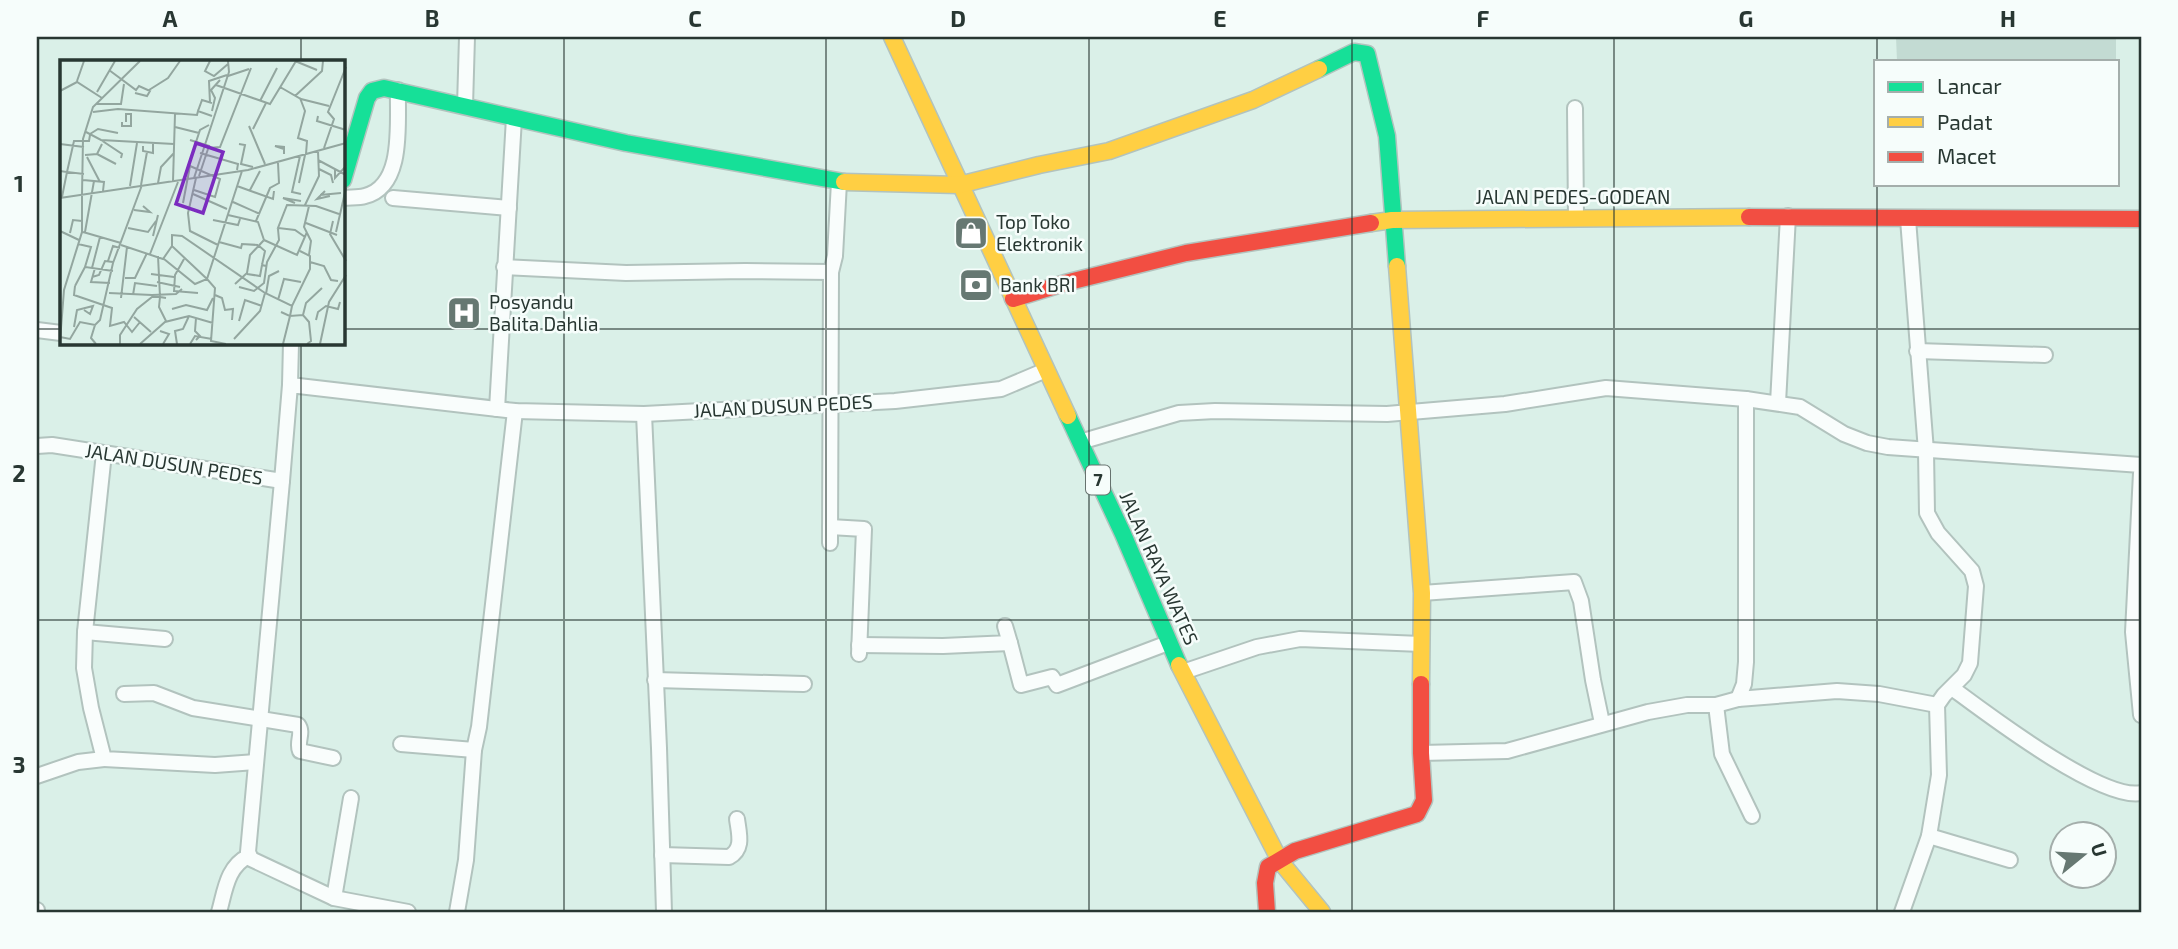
<svg xmlns="http://www.w3.org/2000/svg" width="2178" height="949" font-family="'Exo 2',sans-serif">
<style>
.green{fill:#c3dbd3}
.lines{fill:none;stroke-linecap:round;stroke-linejoin:round}
.street-casing{stroke:#b2c3be;stroke-width:18}
.fast-casing{stroke:#b2c3be;stroke-width:19}
.slow-casing{stroke:#b2c3be;stroke-width:19}
.jam-casing{stroke:#b2c3be;stroke-width:19}
.street{stroke:#f9fdfc;stroke-width:14}
.fast{stroke:#16e098;stroke-width:16}
.slow{stroke:#ffcf43;stroke-width:16}
.jam{stroke:#f24e42;stroke-width:16}
.grid{fill:none;stroke:#283732;stroke-width:2;stroke-opacity:0.55}
.labels{text-anchor:middle;stroke-width:5;stroke-linejoin:round;paint-order:stroke}
.shield{fill:#f6fdfb;stroke:#66726e;stroke-width:2}
.shield-label{font-size:18px;font-weight:bold;fill:#283732}
.street-label{font-size:19px;fill:#283732;stroke:#f6fdfb}
.poi-label{font-size:19px;fill:#283732;stroke:#f6fdfb;text-anchor:start}
.inset-road{fill:none;stroke:#93a69f;stroke-width:2}
.view{fill:#7b2cbf;fill-opacity:0.15;stroke:#7b2cbf;stroke-width:3.5}
.inset-edge{fill:none;stroke:#283732;stroke-width:3.5}
.neatline{fill:none;stroke:#283732;stroke-width:2.5}
.grid-label{font-size:23px;text-anchor:middle;font-weight:bold;fill:#283732}
</style>
<rect width="100%" height="100%" fill="#daf0e8"/>
<!-- green -->
<path class="green" d="M1896 37H2116V61H1897Z"/>
<g class="lines">
<!-- street casing -->
<g class="street-casing">
<g id="street">
<path d="M465 106 467 37"/>
<path d="M1575 108 1576 219"/>
<path d="M343 198C350 197 358 198 365 196 405 186 397 122 398 90"/>
<path d="M393 198 509 208"/>
<path d="M504 267 626 273 745 271 831 272"/>
<path d="M37 330 61 333"/>
<path d="M1917 351 2045 355"/>
<path d="M290 385 291 343"/>
<path d="M1778 403 1788 216"/>
<path d="M497 409 514 118"/>
<path d="M644 414 659 748 664 912"/>
<path d="M1080 442 1179 413 1215 411 1387 414 1505 404 1606 388 1746 399 1800 407 1844 434 1867 443 1888 447 2141 465"/>
<path d="M37 446 52 445 282 481 290 385 515 411 644 414 895 401 1001 389 1046 370"/>
<path d="M104 453 85 632 84 668 91 708 104 759 215 765 256 762"/>
<path d="M2141 473 2133 632 2141 715"/>
<path d="M282 481 248 852 251 859 334 898 408 912"/>
<path d="M830 527 864 529 859 654"/>
<path d="M830 543 831 272 835 256 839 182"/>
<path d="M1422 593 1574 582 1581 601 1593 680 1602 723"/>
<path d="M85 632 165 639"/>
<path d="M1010 643 1021 685 1052 677 1057 685 1168 643"/>
<path d="M859 645 943 646 1010 643 1005 626"/>
<path d="M1183 672 1257 647 1300 639 1421 644"/>
<path d="M655 680 804 684"/>
<path d="M1952 688C1986 713 2101 801 2141 793"/>
<path d="M124 694 154 693 193 708 298 725C304 733 296 742 300 751L333 758"/>
<path d="M1738 699 1744 684 1746 662V399"/>
<path d="M1716 705 1722 754 1752 816"/>
<path d="M401 744 474 750"/>
<path d="M1421 753 1507 751 1648 712 1687 705H1716L1738 699 1837 691 1879 694 1937 705"/>
<path d="M37 776 78 762 104 759"/>
<path d="M1929 836 2010 860"/>
<path d="M662 855 729 857C744 849 739 834 737 819"/>
<path d="M334 898 351 798"/>
<path d="M37 910V912"/>
<path d="M219 912C225 891 227 866 249 856"/>
<path d="M457 912 466 860 474 750 479 727 515 411"/>
<path d="M1902 912 1929 836 1939 775 1937 705 1944 695 1964 675 1970 663 1976 586 1972 571 1938 533 1927 513 1926 451 1908 219"/>
</g>
</g>
<!-- fast casing -->
<g class="fast-casing">
<g id="fast">
<path d="M1319 69 1354 52 1367 54 1387 136 1397 266"/>
<path d="M343 180 367 98 372 91 384 88 626 143 844 182"/>
<path d="M1068 416 1123 534 1179 665"/>
</g>
</g>
<!-- slow casing -->
<g class="slow-casing">
<g id="slow">
<path d="M892 37 1068 416"/>
<path d="M844 182 959 185 1039 165 1109 151 1253 100 1319 69"/>
<path d="M1371 223 1392 220 1749 217"/>
<path d="M1397 266 1422 593 1421 684"/>
<path d="M1179 665 1280 861 1322 912"/>
</g>
</g>
<!-- jam casing -->
<g class="jam-casing">
<g id="jam">
<path d="M1749 217 2141 219"/>
<path d="M1013 299 1065 283 1186 253 1371 223"/>
<path d="M1267 912 1265 883 1268 867 1295 851 1417 814 1424 800 1421 753V684"/>
</g>
</g>
<!-- street -->
<use href="#street" class="street"/>
<!-- fast -->
<use href="#fast" class="fast"/>
<!-- slow -->
<use href="#slow" class="slow"/>
<!-- jam -->
<use href="#jam" class="jam"/>
</g>
<!-- grid -->
<path class="grid" d="M301 37V61M564 37V912M826 37V912M1089 37V912M1352 37V912M1614 37V912M1877 37V61M1877 184V912M37 329H61M343 329H2141M301 343V912M37 620H2141"/>
<!-- icons -->
<defs>
<g id="shop-square" transform="scale(1.75)"><rect x="-9" y="-9" width="18" height="18" rx="4" fill="#667872" stroke="#f6fdfb"/><path d="M-5-2.5h2.3a2.7 3.5 0 0 1 5.4 0H5L5.5 6h-11ZM-1.5-2.5h3a1.5 2.3 0 0 0-3 0Z" fill="#fff"/></g>
<g id="bank-square" transform="scale(1.75)"><rect x="-9" y="-9" width="18" height="18" rx="4" fill="#667872" stroke="#f6fdfb"/><path d="M-6-4H6V4H-6ZM0-2.3a2.3 2.3 0 1 0 0 4.6a2.3 2.3 0 1 0 0-4.6Z" fill="#fff"/></g>
<g id="hospital-square" transform="scale(1.75)"><rect x="-9" y="-9" width="18" height="18" rx="4" fill="#667872" stroke="#f6fdfb"/><path d="M-5-5h3v3.5h4V-5h3V5h-3V1.5h-4V5h-3Z" fill="#fff"/></g>
</defs>
<g fill-rule="evenodd">
<use href="#shop-square" x="971" y="233"/>
<use href="#bank-square" x="976" y="285"/>
<use href="#hospital-square" x="464" y="313"/>
</g>
<g class="labels">
<!-- shield labels -->
<rect class="shield" x="1086" y="465.5" width="24" height="29" rx="5"/>
<g class="shield-label">
<text x="1098" y="486">7</text>
</g>
<!-- street labels -->
<g class="street-label">
<text x="1573" y="204">JALAN PEDES-GODEAN</text>
<text transform="translate(783 406) rotate(-3)" y="7">JALAN DUSUN PEDES</text>
<text transform="translate(174 464) rotate(9)" y="7">JALAN DUSUN PEDES</text>
<text transform="translate(1159 568) rotate(66)" y="7">JALAN RAYA WATES</text>
</g>
<!-- poi labels -->
<g class="poi-label">
<text x="996" y="229">Top Toko<tspan x="996" dy="22">Elektronik</tspan></text>
<text x="1000" y="292">Bank BRI</text>
<text x="489" y="309">Posyandu<tspan x="489" dy="22">Balita Dahlia</tspan></text>
</g>
</g>
<!-- overview -->
<g transform="translate(60 60)">
<rect width="285" height="285" fill="#daf0e8"/>
<path class="inset-road" d="M150 1 145 11 154 16 168 4M235 1 257 10M49 10 76 30 79 26 90 31 87 36 75 33M168 16 189 9M17 21 24 1M156 25 210 44 236 1M220 27 241 39 269 46M89 30 108 18 120 1M0 31 17 22 42 38M37 32 55 1M235 36 262 11 263 1M240 38 245 51 238 78 247 81 246 94M200 41 217 8M150 43 149 21 167 15M37 44H61L64 24M138 51 142 40 152 43M152 51 155 38 151 30 160 20M33 52 58 49 137 55 138 51 152 56M258 56 257 61 286 70M62 62V66H71V54H66V62M189 66 205 104M115 67 139 73M193 69 206 43M26 72 41 80 114 84M30 74 38 69 58 73M41 80 62 94 61 98M130 80 149 86 139 116M136 82 140 70 149 65M0 84 24 87M179 84 185 85 181 104 193 107M83 86V91L93 93V83M149 88 160 87 191 8M264 88 274 59 268 52 286 7M140 93 178 104 177 110M37 94 56 104M224 94V87L215 86 224 89M25 95 37 94 42 84M240 96 232 132 241 134M27 97 40 122M258 100 286 115M259 109 271 115 273 123M275 110V118L286 106M0 111 7 112 2 137M24 114 7 112 14 81H29L30 75M134 118 169 12 168 1M136 118 128 153 130 171 158 185M23 120 44 122 43 131M113 121 115 54M98 123 101 107 114 93M239 123 245 95M81 125 87 92M70 126 77 83M177 126 213 139 214 131M190 130 200 111M265 131 257 139 270 136M22 134 23 79 33 47 80 1M133 134 167 149M260 135 281 133M0 138 188 110 286 83M173 142 200 154M123 143 130 106 160 119 155 137 134 130M235 143 223 138 241 141M245 145 259 116 258 91M249 146 244 167 251 181 249 195M74 150 90 152 83 146M168 155 198 162 204 180M153 160 178 165 180 159M196 161 210 128 219 123 218 103M273 161 270 174 286 201M246 163 277 175M68 168 88 172 96 161M0 171 19 180M23 172 61 183M25 172 34 121M276 172 286 128M10 173 13 160 22 161M93 176 98 155M245 177 235 170 218 168 227 145 256 146 279 154M204 180 237 195 247 172M159 182 181 188 182 184 198 185M18 184 31 187 25 207 53 211M61 185 103 199 112 186 147 219 135 224 104 199M198 185 205 191 202 205M112 186V175L122 176 205 233 232 246 250 209V196L240 191M90 194 118 122M48 201 53 186 60 188M250 202 264 206 271 220 278 221M32 208 40 177M35 208 31 222 50 223M91 214 114 217M187 214 200 216 202 205 206 206M32 217 39 215 45 201 53 202M65 218H75L87 193M97 222 120 227M175 224 187 213 190 195 204 180M15 226 14 235 52 248 50 266 64 262 72 272 80 262M15 226 25 207M179 227 194 231 204 223 207 202 219 180 218 169M114 231 138 233M114 232 115 215 124 199M49 233 92 235M206 234 209 216 219 211M73 235 75 223 97 226M92 235 116 234 122 229M155 235 162 238 165 250 173 249 172 260M61 238 67 187M218 240 224 219 241 222M232 246 230 256 243 255 249 262 251 281 247 284M112 249 126 245 147 250 153 238M221 252 230 256 223 284M243 255 246 243 262 228M74 257 91 272M256 260 258 252 266 246 278 249 280 242M106 261 99 247 100 237 106 238M179 261 185 240 202 246M35 265 31 278 36 284M14 267 17 250 33 246 30 254 24 250M100 271 109 274 103 284M0 277 10 279 20 262 35 265 40 260 53 203 82 125M174 279 200 251 205 233M136 280 140 276 135 271 136 258M0 281 4 230 22 172V134M60 284V275L77 249 92 237H100L98 196M80 284 105 262 129 256 153 263M117 284 115 271 123 269 129 256M130 284 135 276 152 279M166 284 151 281 155 228 147 219 182 111M260 284 269 242 286 215"/>
<path class="view" d="M136 83 163 92 143 153 116 144Z"/>
<rect width="285" height="285" class="inset-edge"/>
</g>
<!-- border -->
<rect width="2178" height="949" fill="none" stroke="#f6fdfb" stroke-width="77"/>
<!-- legend -->
<rect x="1874" y="60" width="245" height="126" fill="#f6fdfb" stroke="#a4aeab" stroke-width="2"/>
<rect x="1888" y="82" width="35" height="10" fill="#16e098" stroke="#a4aeab" stroke-width="2"/>
<text x="1937" y="94" font-size="21" fill="#283732">Lancar</text>
<rect x="1888" y="117" width="35" height="10" fill="#ffcf43" stroke="#a4aeab" stroke-width="2"/>
<text x="1937" y="130" font-size="21" fill="#283732">Padat</text>
<rect x="1888" y="152" width="35" height="10" fill="#f24e42" stroke="#a4aeab" stroke-width="2"/>
<text x="1937" y="164" font-size="21" fill="#283732">Macet</text>
<!-- north arrow -->
<g transform="translate(2083 855) rotate(72)"><circle r="33" fill="#f6fdfb" stroke="#a4aeab" stroke-width="2"/>
<path d="M0-5L12 26L0 18L-12 26Z" fill="#667872"/>
<text y="-10" font-size="19" font-weight="bold" text-anchor="middle" fill="#283732">U</text>
</g>
<rect x="38" y="38" width="2102" height="873" class="neatline"/>
<g class="grid-label">
<text x="170" y="27">A</text>
<text x="432" y="27">B</text>
<text x="695" y="27">C</text>
<text x="958" y="27">D</text>
<text x="1220" y="27">E</text>
<text x="1483" y="27">F</text>
<text x="1746" y="27">G</text>
<text x="2008" y="27">H</text>
<text x="19" y="192">1</text>
<text x="19" y="482">2</text>
<text x="19" y="773">3</text>
</g>
</svg>
